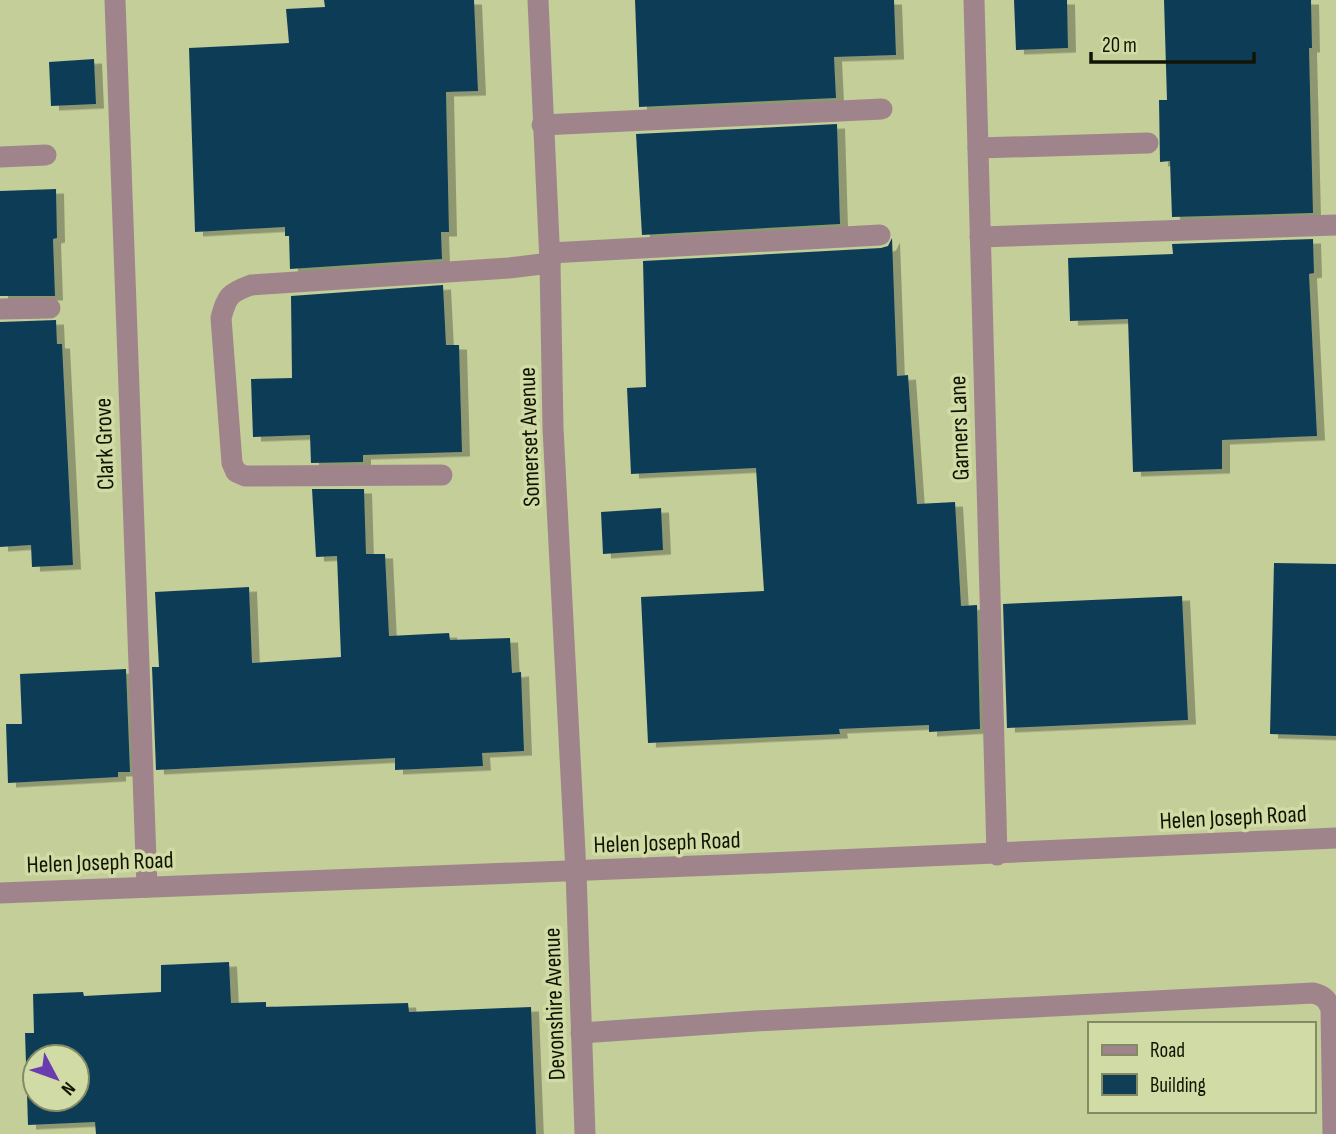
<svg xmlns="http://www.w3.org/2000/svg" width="1336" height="1134" font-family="'Sofia Sans Condensed',sans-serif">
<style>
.building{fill:#103e57;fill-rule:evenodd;filter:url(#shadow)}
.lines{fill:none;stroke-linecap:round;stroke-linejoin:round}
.lane{stroke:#a0848c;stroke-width:21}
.street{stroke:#a0848c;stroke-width:21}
.labels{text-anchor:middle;stroke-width:7;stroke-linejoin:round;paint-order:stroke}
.street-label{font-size:24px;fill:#111402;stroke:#d0dba5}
</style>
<defs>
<filter id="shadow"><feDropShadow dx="8" dy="4.5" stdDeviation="0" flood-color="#0004"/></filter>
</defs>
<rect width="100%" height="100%" fill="#c3ce99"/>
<!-- building -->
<g class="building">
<path d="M324 0H474L478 91 446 92 449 232H441L442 259 290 269 289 236H285V227L195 232 189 48 289 43 286 9 325 7Z"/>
<path d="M635 0H894L896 55 834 57 836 98 639 107Z"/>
<path d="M1014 0H1067L1068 48 1016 50Z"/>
<path d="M1164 0H1311L1312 48H1309L1313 213 1172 217 1170 161 1160 162 1159 100H1167Z"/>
<path d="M94 59 96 104 51 106 49 62Z"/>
<path d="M837 124 840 224 642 235 636 134Z"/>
<path d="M56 189 57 238 53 239 55 296H0V191Z"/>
<path d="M892 238 897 376 908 375 917 504 955 502 961 606 977 605 980 729 929 732V725L839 729 840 734 648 743 641 597 764 591 756 468 631 474 627 388 646 387 643 261 881 248 888 246Z"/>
<path d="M1313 239 1314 273 1309 274 1317 436 1222 440V469L1133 472 1128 319 1070 321 1068 258 1173 254 1172 244Z"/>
<path d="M443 285 446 345H459L462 452 363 455V462L311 463 310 435 253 437 251 379 292 378 291 296Z"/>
<path d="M56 320 57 344H62L73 565 32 567 31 545 0 547V322Z"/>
<path d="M312 489H364L366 554H385L389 636 449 633 450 640 510 638 512 673 521 672 524 751 482 753 483 766 395 770V758L156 770 152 667H159L155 592 249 587 252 663 341 657 337 556 316 557Z"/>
<path d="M661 508 663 550 603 554 601 512Z"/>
<path d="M1274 563 1336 564V736L1270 734Z"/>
<path d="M1182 596 1188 720 1007 728 1003 604Z"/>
<path d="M126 669 130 772H118V777L8 783 6 724H22L20 674Z"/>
<path d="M229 962 231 1003 266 1002V1007L408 1003 409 1012 531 1007 536 1134H96L95 1122 28 1125 25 1033H34L33 994 83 992 84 996 161 992V965ZM35 1057H77V1099H35Z"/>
</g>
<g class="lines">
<!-- lane -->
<g class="lane">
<path d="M542 125 882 109"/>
<path d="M978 148 1148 143"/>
<path d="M0 157 46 155"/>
<path d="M980 237 1336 225"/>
<path d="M550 253 880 235"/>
<path d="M0 309 50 308"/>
<path d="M442 475 245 476 236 472 232 463 221 318C227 296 229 293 251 285L509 268 550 263"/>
<path d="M581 1033 755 1021 1313 993C1324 996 1327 999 1331 1009L1333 1134"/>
</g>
<!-- street -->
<g class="street">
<path d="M115 0 147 887"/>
<path d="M538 0 550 263 553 428 576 872 585 1134"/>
<path d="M974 0 997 855"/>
<path d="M0 893C445 875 891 860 1336 838"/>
</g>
</g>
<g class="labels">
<!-- street labels -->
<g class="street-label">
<text transform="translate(959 428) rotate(-92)" y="8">Garners Lane</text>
<text transform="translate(529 437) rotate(-92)" y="8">Somerset Avenue</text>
<text transform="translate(104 444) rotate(-92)" y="8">Clark Grove</text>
<text transform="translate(1233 817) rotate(-3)" y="8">Helen Joseph Road</text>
<text transform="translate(667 842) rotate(-2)" y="8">Helen Joseph Road</text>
<text transform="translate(100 862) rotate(-2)" y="8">Helen Joseph Road</text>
<text transform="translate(554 1004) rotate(-92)" y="8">Devonshire Avenue</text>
</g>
</g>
<!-- legend -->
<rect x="1088" y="1022" width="228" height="91" fill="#d0dba5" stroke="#848b64" stroke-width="2"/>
<rect x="1102" y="1045" width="35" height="10" fill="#a0848c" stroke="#848b64" stroke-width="2"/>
<text x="1150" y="1057" font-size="21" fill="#111402">Road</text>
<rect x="1102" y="1074" width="35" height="21" fill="#103e57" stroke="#848b64" stroke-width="2"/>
<text x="1150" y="1092" font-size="21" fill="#111402">Building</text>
<!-- north arrow -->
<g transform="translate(56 1078) rotate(131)"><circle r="33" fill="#d0dba5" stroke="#848b64" stroke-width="2"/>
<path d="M0-5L12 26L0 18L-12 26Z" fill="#6b3bb2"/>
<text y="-10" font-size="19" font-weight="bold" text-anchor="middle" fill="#111402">N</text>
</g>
<!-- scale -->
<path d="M1091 52v10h163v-10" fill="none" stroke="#111402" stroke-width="3.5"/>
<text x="1102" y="52" font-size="21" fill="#111402" stroke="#d0dba5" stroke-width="5" paint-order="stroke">20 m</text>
</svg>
